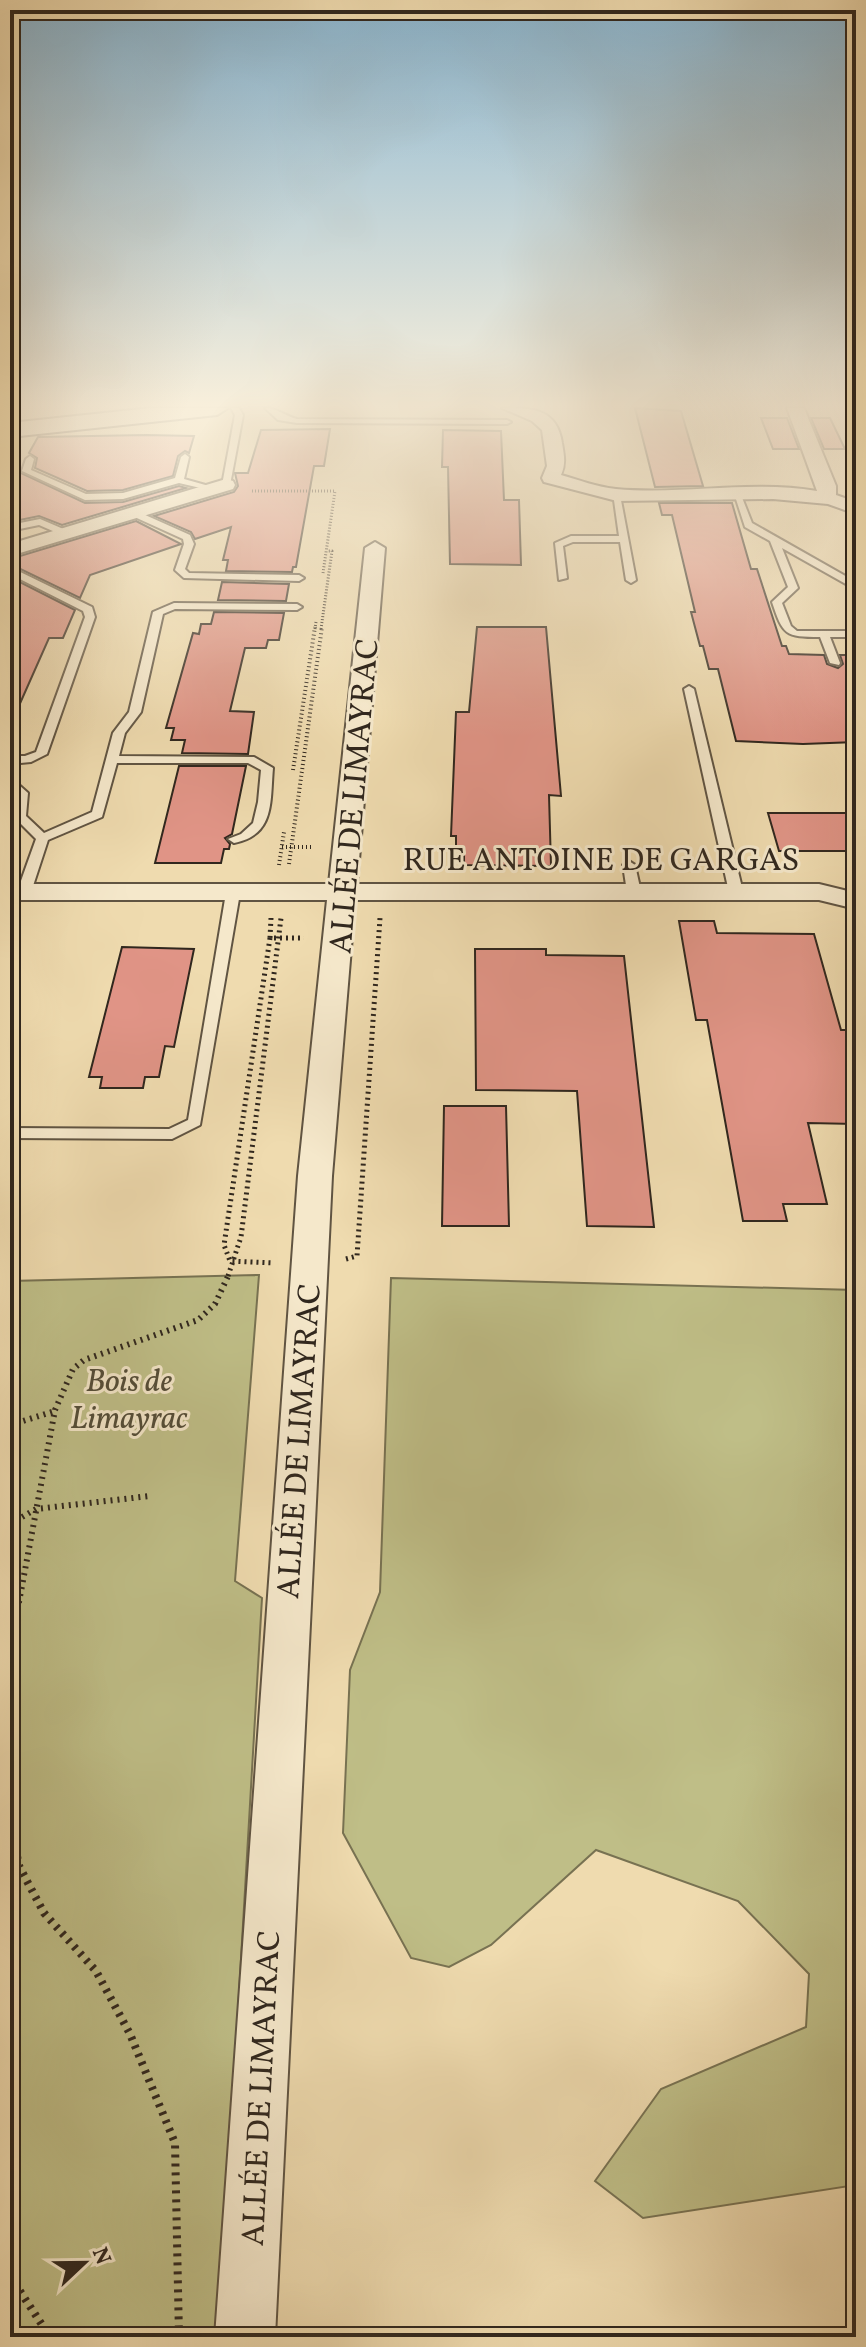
<svg xmlns="http://www.w3.org/2000/svg" width="866" height="2347" font-family="Vollkorn,serif">
<style>
.green{fill:#bfbe87;stroke:#787252;stroke-width:2}
.building{fill:#e09486;stroke:#30271e;stroke-width:2}
.lines{fill:none;stroke-linecap:round;stroke-linejoin:round}
.lane-casing{stroke:#605442;stroke-width:4}
.street-casing{stroke:#605442;stroke-width:4}
.secondary-casing{stroke:#30271e;stroke-width:4}
.path-far4{stroke:#30271e;stroke-width:3;stroke-dasharray:1 2;stroke-linecap:butt}
.path-far3{stroke:#30271e;stroke-width:4;stroke-dasharray:1 3;stroke-linecap:butt}
.path-far2{stroke:#30271e;stroke-width:5;stroke-dasharray:2 4;stroke-linecap:butt}
.path-far1{stroke:#30271e;stroke-width:6;stroke-dasharray:2 5;stroke-linecap:butt}
.path{stroke:#30271e;stroke-width:8;stroke-dasharray:3 6;stroke-linecap:butt}
.lane{fill:#f5e8cb;fill-rule:evenodd}
.street{fill:#f5e8cb;fill-rule:evenodd}
.secondary{fill:#f5e8cb;fill-rule:evenodd}
.labels{text-anchor:middle;stroke-width:6;stroke-linejoin:round;paint-order:stroke}
.street-label{font-size:32px;fill:#30271e;stroke:#f5e8cb}
.park-label{font-size:32px;font-style:italic;fill:#544d38;stroke:#f5e8cb}
</style>
<rect width="100%" height="100%" fill="#efdbaf"/>
<filter id="stains"><feTurbulence type="fractalNoise" baseFrequency=".0025" numOctaves="4"/><feColorMatrix values="0 0 0 0 .2 0 0 0 0 .09 0 0 0 0 .02 0 0 0 .5 -.17"/></filter>
<radialGradient id="worn" r=".72"><stop offset=".6" stop-color="#630" stop-opacity="0"/><stop offset="1" stop-color="#630" stop-opacity=".3"/></radialGradient>
<!-- green -->
<g class="green">
<path d="M259 1275 235 1581 262 1598 219 2337H10V1281Z"/>
<path d="M391 1278 856 1290V2185L643 2218 595 2181 661 2089 806 2027 809 1974 738 1901 596 1850 491 1945 449 1967 411 1958 343 1833 350 1670 380 1592Z"/>
</g>
<!-- building -->
<g class="building">
<path d="M635 408 681 411 703 486 655 487Z"/>
<path d="M761 418H787L799 449H773Z"/>
<path d="M811 418H830L845 449H824Z"/>
<path d="M330 429 324 466H314L296 567H293L292 572 226 571 228 560H223L231 527 195 539 191 532 154 516 234 492 238 486 235 473H248L261 430Z"/>
<path d="M443 430 501 431 504 500H519L521 565 450 564 448 467H442Z"/>
<path d="M146 435 194 436 189 453 185 451 178 456 173 476 123 490 87 491 35 468 37 458 29 453 38 437Z"/>
<path d="M19 472 85 503 123 502 179 486 186 488 62 525 39 516 10 522V490Z"/>
<path d="M659 503H732L751 569H757L782 646H786L789 654 824 655 827 664 838 668 843 664 840 655H856V742L803 744 736 741 718 669H709L703 646H700L691 612H695L672 515H662Z"/>
<path d="M136 521 181 544 90 575 80 598 10 564V559Z"/>
<path d="M10 577 75 610 63 638H49L10 726Z"/>
<path d="M222 582 289 584 286 601 218 600Z"/>
<path d="M214 612 284 613 279 640H268L266 648H245L230 711 254 712 248 754 182 753 185 740H171L174 728H166L193 633 199 634 201 624H211Z"/>
<path d="M477 627H546L561 796 549 795 551 866 464 865V850H456V836H451L456 712H469Z"/>
<path d="M179 766H246L232 834 225 838 230 844 229 849H224L221 863H155Z"/>
<path d="M768 813H856V851H779Z"/>
<path d="M679 921H714L717 933 814 934 841 1030H852L856 1047V1124L808 1123 827 1204H783L787 1221H743L707 1020H696Z"/>
<path d="M122 947 194 949 174 1047 165 1046 159 1077H145L143 1088H100L102 1077H89Z"/>
<path d="M475 949H546V955L624 956 654 1227 587 1226 577 1091 476 1090Z"/>
<path d="M444 1106H506L509 1226H442Z"/>
</g>
<g class="lines">
<!-- lane casing -->
<g class="lane-casing">
<g id="lane">
<path d="M231 408H239L243 415 230 485 226 488 222 485 235 415Z"/>
<path d="M265 408C277 408 285 416 297 419L507 420 511 422 507 424 297 423 278 420Z"/>
<path d="M185 454 189 457 184 479 209 486V490L179 483 123 499 85 500 22 471 26 459 30 456 34 459 31 470 86 494 123 493 175 478 181 457Z"/>
<path d="M613 493 620 495 636 580 631 583 626 580 620 542H573L563 546 567 578 559 580 555 543 571 536H619Z"/>
<path d="M734 493 741 495 752 523 856 582V589L853 588 782 548 798 588 782 603 791 626 797 631H856V637H830L840 663 839 665 830 663 820 637C785 637 783 635 772 602L788 587 770 541 745 527Z"/>
<path d="M128 510H134L190 535 194 544 185 569 189 573 299 575 304 578 299 581 184 578 175 570 184 544 183 539 128 514Z"/>
<path d="M40 519 68 531 70 533 62 535 39 525 10 531V525Z"/>
<path d="M10 567 92 607 95 617 47 754 31 762 10 764V756H25L36 752 85 617 83 611 10 574Z"/>
<path d="M174 603 297 604 302 607 297 610 175 609 163 614 141 712 125 733 119 756 254 757 273 768C270 802 275 835 234 843L228 839 241 834 253 823 258 802 261 770 248 763H117L102 817 48 840 31 892 29 895H19L17 892 36 839 14 817 18 797 10 792V784L19 785 28 793 26 816 44 833 92 812 113 733 129 712 153 612Z"/>
<path d="M689 686 694 689 743 892 736 896 729 892 684 689Z"/>
<path d="M629 861 635 865 641 892 634 896 627 892 623 865Z"/>
<path d="M233 889 240 893 200 1125 172 1139 10 1138V1128L169 1129 188 1120 226 893Z"/>
</g>
</g>
<!-- street casing -->
<g class="street-casing">
<g id="street">
<path d="M502 408C531 408 557 408 562 443 564 455 566 464 561 475 579 480 597 487 616 489 683 495 751 480 817 491L787 408H804L836 486V495L856 502V514L828 504 773 499 617 501 544 482 542 478 547 466 542 430 532 421Z"/>
<path d="M226 479 233 481 235 485 233 489 10 556V544Z"/>
<path d="M375 542 385 548 357 884H819L856 893V909L819 900H355L332 1176 275 2337H215L298 1176 327 900H10V884H329L365 548Z"/>
</g>
</g>
<!-- secondary casing -->
<g class="secondary-casing">
<path id="secondary" d="M151 408H228L217 415 10 437V423Z"/>
</g>
<!-- path-far4 -->
<g class="path-far4">
<path d="M252 491H335L323 573"/>
<path d="M315 629 316 622"/>
<path d="M321 629 332 551H327"/>
</g>
<!-- path-far3 -->
<g class="path-far3">
<path d="M293 770 315 627"/>
<path d="M282 847H314"/>
<path d="M289 864 322 627"/>
<path d="M279 865 284 832"/>
</g>
<!-- path-far2 -->
<g class="path-far2">
<path d="M271 918 270 938H304"/>
<path d="M270 938 224 1245 230 1261 274 1263"/>
<path d="M346 1259 357 1256 380 918"/>
<path d="M228 1276 241 1237 281 918"/>
</g>
<!-- path-far1 -->
<g class="path-far1">
<path d="M10 1425 55 1411"/>
<path d="M10 1524 36 1509 150 1496"/>
<path d="M10 1679 13 1634 55 1410 73 1369 84 1360 198 1320 215 1304 229 1274"/>
</g>
<!-- path -->
<g class="path">
<path d="M10 1821 19 1866 44 1913 96 1971 130 2034 175 2143 179 2337"/>
<path d="M10 2276 50 2337"/>
</g>
<!-- lane -->
<use href="#lane" class="lane"/>
<!-- street -->
<use href="#street" class="street"/>
<!-- secondary -->
<use href="#secondary" class="secondary"/>
</g>
<!-- sky -->
<linearGradient id="sky" x2="0" y2="1"><stop stop-color="#89b6d2"/><stop offset="0.55" stop-color="#f8efdb"/><stop offset="1" stop-color="#f8efdb" stop-opacity="0"/></linearGradient>
<rect width="866" height="737" fill="url(#sky)"/>
<g class="labels">
<!-- street labels -->
<g class="street-label">
<text transform="translate(353 796) rotate(-85)" y="11">ALLÉE DE LIMAYRAC</text>
<text x="601" y="870">RUE ANTOINE DE GARGAS</text>
<text transform="translate(298 1441) rotate(-86)" y="11">ALLÉE DE LIMAYRAC</text>
<text transform="translate(260 2088) rotate(-87)" y="11">ALLÉE DE LIMAYRAC</text>
</g>
<!-- park labels -->
<g class="park-label">
<text x="129" y="1391">Bois de<tspan x="129" dy="37">Limayrac</tspan></text>
</g>
</g>
<!-- margin -->
<rect width="866" height="2347" fill="none" stroke="#efdbaf" stroke-width="40"/>
<rect x="12" y="12" width="842" height="2323" fill="none" stroke="#30271e" stroke-width="4"/>
<rect x="20" y="20" width="826" height="2307" fill="none" stroke="#30271e" stroke-width="2"/>
<!-- north arrow -->
<g transform="translate(84 2263) rotate(68)" stroke="#f5e8cb" stroke-width="6" paint-order="stroke">
<path d="M0-6L14 30L0 20L-14 30Z" fill="#30271e"/>
<text y="-12" font-size="22" font-weight="bold" text-anchor="middle" fill="#30271e">N</text>
</g>
<rect width="100%" height="100%" filter="url(#stains)"/>
<rect width="100%" height="100%" fill="url(#worn)"/>
</svg>
